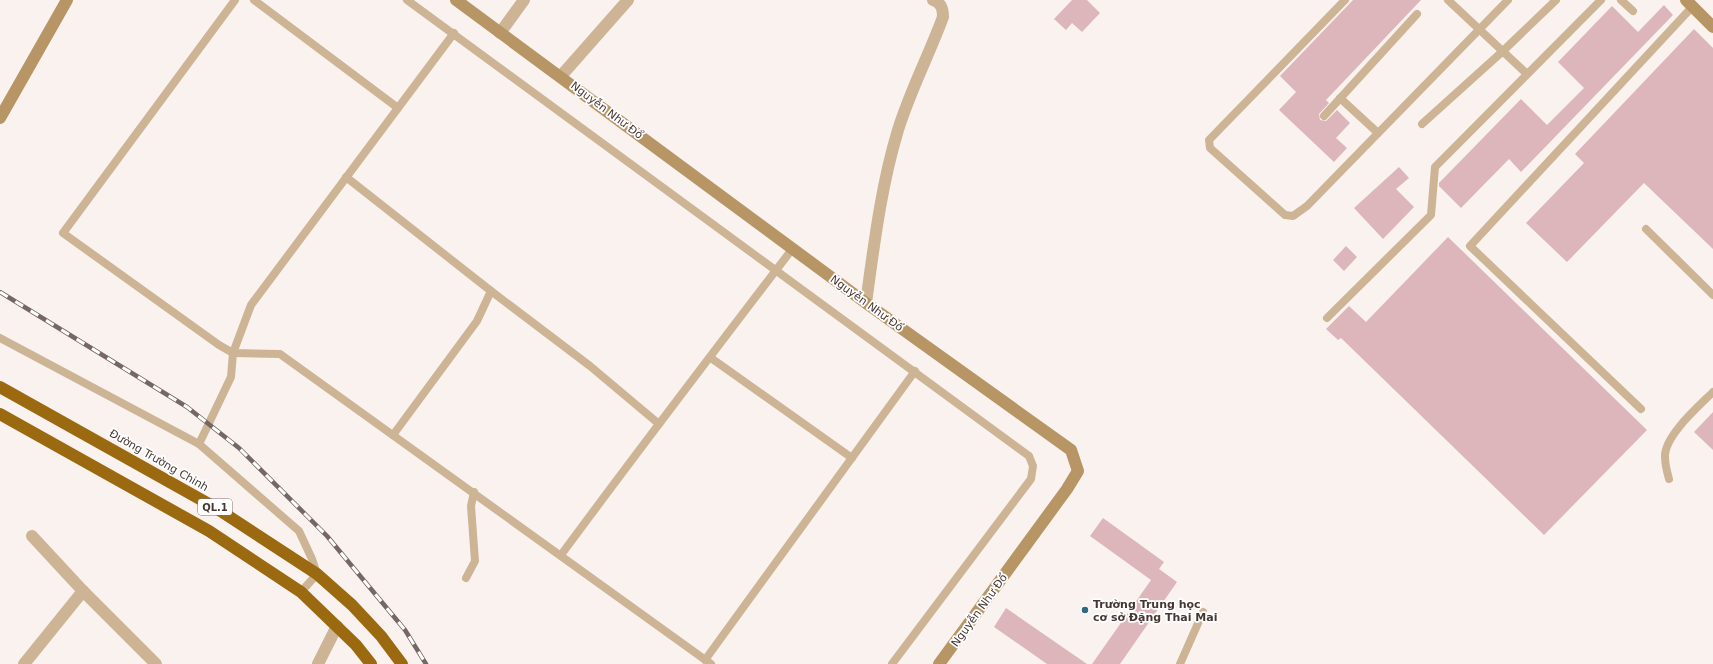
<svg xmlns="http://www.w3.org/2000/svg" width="1713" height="664" font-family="'DejaVu Sans',sans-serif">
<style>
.building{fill:#ddb6bc}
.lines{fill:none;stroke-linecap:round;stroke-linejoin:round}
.lane{stroke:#ccb495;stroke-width:8}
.street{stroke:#ccb495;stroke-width:12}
.secondary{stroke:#b89564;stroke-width:12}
.highway{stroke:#9b690f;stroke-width:12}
.rail-casing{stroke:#756864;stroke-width:4.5}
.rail{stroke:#fff;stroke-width:3;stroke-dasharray:9;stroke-linecap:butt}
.poi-dot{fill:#306983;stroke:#fff;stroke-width:1.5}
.labels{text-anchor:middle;stroke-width:3.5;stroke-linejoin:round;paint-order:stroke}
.shield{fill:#fff;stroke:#7e7370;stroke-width:1}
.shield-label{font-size:10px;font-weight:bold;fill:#463732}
.street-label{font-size:11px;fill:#463732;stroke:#fff}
.poi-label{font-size:11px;font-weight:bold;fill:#463732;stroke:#fff;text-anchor:start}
</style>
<rect width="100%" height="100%" fill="#faf2ef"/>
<!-- building -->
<g class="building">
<path d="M1072 0H1087L1100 13 1082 32 1072 23 1066 30 1054 19Z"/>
<path d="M1353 0H1421L1326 100 1329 103 1319 114 1320 120 1326 121 1337 110 1350 123 1336 138 1347 148 1334 162 1279 110 1296 92 1280 76Z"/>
<path d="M1664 5 1673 15 1521 172 1509 159 1461 208 1439 186V183L1521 99 1547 125 1584 88 1558 62 1612 6 1638 32Z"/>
<path d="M1694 29 1713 48V249L1644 183 1567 262 1526 223 1584 163 1575 154Z"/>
<path d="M1399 167 1409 178 1396 189 1414 207 1383 239 1354 208Z"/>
<path d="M1448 237 1647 430 1544 535 1341 338 1338 340 1326 329 1349 306 1366 322Z"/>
<path d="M1346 246 1357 257 1344 271 1333 260Z"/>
<path d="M1713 412V450L1694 432Z"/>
<path d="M1103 518 1164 562 1159 569 1177 582 1120 664H1092L1151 580 1090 536Z"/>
<path d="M1006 608 1087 664H1047L994 627Z"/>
</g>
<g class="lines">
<!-- lane -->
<g class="lane">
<path d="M235 0 63 233 219 345 233 353 280 354 711 664"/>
<path d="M254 0 398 108"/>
<path d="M407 0 1029 456 1033 466 1031 479 892 664"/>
<path d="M1345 0 1209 140 1210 148 1285 215 1293 216 1307 206 1508 0"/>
<path d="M1448 0 1526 73"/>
<path d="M1621 0 1633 11"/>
<path d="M1340 98 1378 133"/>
<path d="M1324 116 1417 14"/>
<path d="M1422 124 1503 51 1556 0"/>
<path d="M346 177 491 291"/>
<path d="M1646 229 1713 295"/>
<path d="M1327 318 1431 215 1435 167 1601 0"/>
<path d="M0 338 199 444"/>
<path d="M711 358 852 458"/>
<path d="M1641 409 1470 246 1693 6"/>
<path d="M393 435 477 321 491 291 590 366 659 424"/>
<path d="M1669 479C1667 472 1665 464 1665 457 1664 436 1699 406 1713 392"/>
<path d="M561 555C637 452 715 350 793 248"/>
<path d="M466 578 475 561 471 506 474 492"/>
<path d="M301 592 317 574 312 559 299 531 199 444 231 377 233 353 251 305 454 33"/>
<path d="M705 660 915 371"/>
<path d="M1180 664 1203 612"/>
</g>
<!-- street -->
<g class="street">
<path d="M500 33 524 0"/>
<path d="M561 76 628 0"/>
<path d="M866 303C874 245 881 186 898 130 910 91 929 55 943 17 943 8 941 3 933 0"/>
<path d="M32 536 83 591 156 664"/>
<path d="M24 664 83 591"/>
<path d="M318 664 337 626"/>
</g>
<!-- secondary -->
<g class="secondary">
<path d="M456 0 866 303 1071 450 1078 471 1067 489 939 664"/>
<path d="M1686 0 1713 27"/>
<path d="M0 118 67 0"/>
</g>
<!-- highway -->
<g class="highway">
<path d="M0 387 216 508 317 574 352 605 381 636 402 664"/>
<path d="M0 414 209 531 301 592 356 645 371 664"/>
</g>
<!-- rail casing -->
<g class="rail-casing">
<path id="rail" d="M0 292 187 407 239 448 327 536 405 630 426 664"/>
</g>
<!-- rail -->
<use href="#rail" class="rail"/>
</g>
<!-- markers -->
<circle class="poi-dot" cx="1085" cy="610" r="4"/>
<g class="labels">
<!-- shield labels -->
<rect class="shield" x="198" y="499" width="34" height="16" rx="3"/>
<g class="shield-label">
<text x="215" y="511">QL.1</text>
</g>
<!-- street labels -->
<g class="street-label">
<text transform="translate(607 110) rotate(37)" y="4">Nguyễn Như Đổ</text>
<text transform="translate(867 303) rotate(36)" y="4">Nguyễn Như Đổ</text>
<text transform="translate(159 460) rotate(30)" y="4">Đường Trường Chinh</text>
<text transform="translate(979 610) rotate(-54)" y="4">Nguyễn Như Đổ</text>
</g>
<!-- poi labels -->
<g class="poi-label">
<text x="1093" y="608">Trường Trung học<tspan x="1093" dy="13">cơ sở Đặng Thai Mai</tspan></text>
</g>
</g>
</svg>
